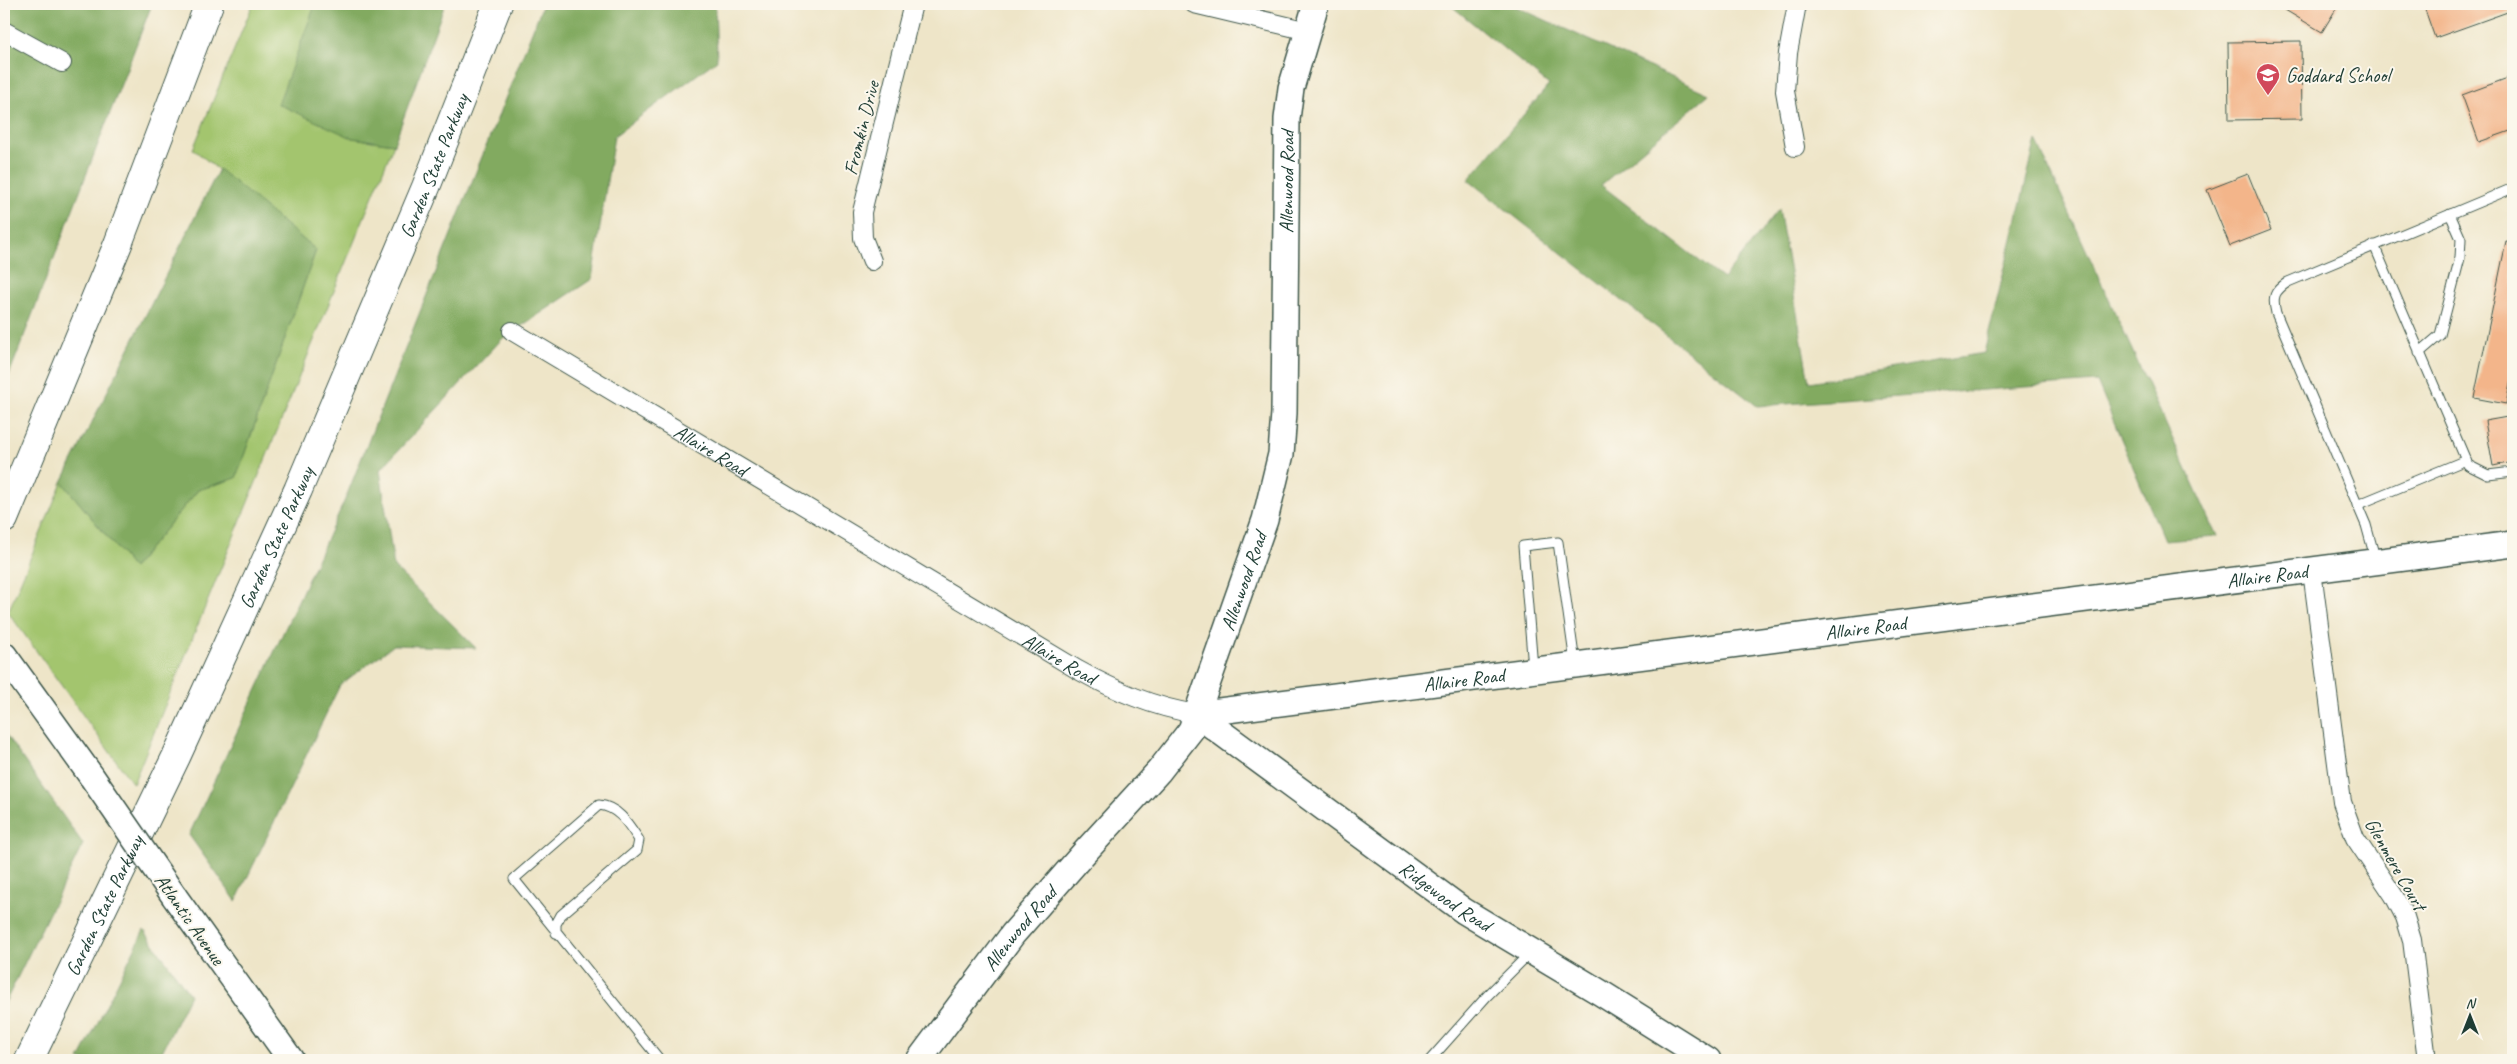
<svg xmlns="http://www.w3.org/2000/svg" width="2517" height="1064" font-family="Caveat,sans-serif">
<style>
.green{fill:#a3c56e;stroke:#618151}
.forest{fill:#82aa61;stroke:#50744a}
.building{fill:#f3b58a}
.lines{fill:none;stroke-linecap:round;stroke-linejoin:round}
.lane-casing{stroke:#3e564a;stroke-width:11}
.street-casing{stroke:#3e564a;stroke-width:20}
.secondary-casing{stroke:#3e564a;stroke-width:28}
.highway-casing{stroke:#3e564a;stroke-width:30}
.lane{stroke:#fff;stroke-width:9}
.street{stroke:#fff;stroke-width:18}
.secondary{stroke:#fff;stroke-width:25}
.highway{stroke:#fff;stroke-width:28}
.secondary-bridge-casing{stroke:#3e564a;stroke-width:28;stroke-linecap:butt}
.secondary-bridge{stroke:#fff;stroke-width:25}
.labels{text-anchor:middle;stroke-width:4;stroke-linejoin:round;paint-order:stroke}
.poi-label{font-size:20px;fill:#1f3d34;stroke:#fbf7ec;text-anchor:start}
.street-label{font-size:20px;fill:#1f3d34;stroke:#fbf7ec}
</style>
<rect width="100%" height="100%" fill="#fbf7ec"/>
<filter id="ink" filterUnits="userSpaceOnUse"><feTurbulence type="fractalNoise" baseFrequency=".02" numOctaves="2"/><feDisplacementMap in="SourceGraphic" scale="10" xChannelSelector="R" yChannelSelector="G"/><feConvolveMatrix kernelMatrix="1 2 1 2 8 2 1 2 1" color-interpolation-filters="sRGB"/></filter>
<filter id="wash" filterUnits="userSpaceOnUse"><feTurbulence type="fractalNoise" baseFrequency=".0096" numOctaves="4" result="noise"/><feDisplacementMap in="SourceGraphic" scale="20" xChannelSelector="R" yChannelSelector="G"/><feGaussianBlur stdDeviation="1.12" result="paint"/><feColorMatrix in="noise" values="0 0 0 0 0 0 0 0 0 0 0 0 0 0 0 0 0 1.4 0 .05"/><feComposite in="paint" operator="in"/></filter>
<g filter="url(#wash)">
<rect width="100%" height="100%" fill="#eee5c8"/>
<!-- green -->
<path class="green" d="M253 4H319L315 5 352 138 394 144 133 784 8 612 62 482 133 568 198 490 236 478 316 250 193 149Z"/>
<!-- forest -->
<g class="forest">
<path d="M4 4H152L4 388Z"/>
<path d="M319 4H445L394 144 352 138 278 104 315 5Z"/>
<path d="M543 4H715L717 60 614 136 592 279 502 339 380 470 394 567 476 648 394 645 340 685 236 901 189 835 344 502Z"/>
<path d="M1449 4H1510L1709 94 1601 185 1723 279 1779 209 1809 382 1984 353 2036 140 2217 536 2164 540 2097 382 1757 406 1468 180 1549 85Z"/>
<path d="M219 169 316 250 236 478 198 490 133 568 62 482Z"/>
<path d="M4 732 83 844 4 1005Z"/>
<path d="M144 930 190 995 158 1060H79Z"/>
</g>
<g id="blocks">
<!-- building -->
<g class="building">
<path d="M2275 4H2339L2322 32Z"/>
<path d="M2423 4H2513V10L2435 38Z"/>
<path d="M2301 41 2302 119 2229 120 2228 42Z"/>
<path d="M2513 76V130L2479 142 2462 95Z"/>
<path d="M2248 174 2271 230 2230 246 2207 190Z"/>
<path d="M2506 242 2513 243V369L2506 404 2474 398Z"/>
<path d="M2513 416V462L2493 466 2485 421Z"/>
</g>
</g>
</g>
<g filter="url(#ink)">
<use href="#blocks" fill-opacity="0" stroke="#3e564a" stroke-width="1"/>
<g class="lines">
<!-- lane casing -->
<g class="lane-casing">
<g id="lane">
<path d="M2374 245 2468 465 2488 475 2513 472"/>
<path d="M2419 353 2440 335 2460 258 2461 239 2450 214"/>
<path d="M2357 505 2466 460"/>
<path d="M2376 561 2366 525 2276 313C2272 297 2274 291 2288 282L2513 188"/>
<path d="M1533 668 1523 546 1558 542 1575 663"/>
<path d="M556 933V924L561 915 637 850 639 840C629 825 619 807 599 805L514 879 660 1060"/>
<path d="M1430 1060 1487 996 1530 953"/>
</g>
</g>
<!-- street casing -->
<g class="street-casing">
<g id="street">
<path d="M1194 4 1308 31"/>
<path d="M4 31 62 63"/>
<path d="M1795 147 1785 91 1788 53 1797 4"/>
<path d="M872 261 863 238 862 212 913 4"/>
<path id="s1" d="M512 331 1078 670C1116 691 1153 707 1196 714"/>
<path d="M2312 571 2342 802 2355 838 2394 896 2405 917 2412 940 2427 1060"/>
</g>
</g>
<!-- secondary casing -->
<g class="secondary-casing">
<g id="secondary">
<path d="M4 655 92 777"/>
<path id="s2" d="M1196 714 2513 544"/>
<path id="s3" d="M1196 714 1464 911 1601 993 1708 1060"/>
<path d="M174 896 291 1060"/>
<path id="s4" d="M919 1060 1013 934 1084 853 1159 771 1191 730 1265 520 1281 454 1284 413 1287 119 1291 88 1316 4"/>
</g>
</g>
<!-- highway casing -->
<g class="highway-casing">
<g id="highway">
<path d="M4 519 118 244 209 4"/>
<path id="s5" d="M29 1060 176 757 298 490 426 187 498 4"/>
</g>
</g>
<!-- lane -->
<use href="#lane" class="lane"/>
<!-- street -->
<use href="#street" class="street"/>
<!-- secondary -->
<use href="#secondary" class="secondary"/>
<!-- highway -->
<use href="#highway" class="highway"/>
<!-- secondary-bridge casing -->
<g class="secondary-bridge-casing">
<path id="secondary-bridge" d="M92 777 174 896"/>
</g>
<!-- secondary-bridge -->
<use href="#secondary-bridge" class="secondary-bridge"/>
</g>
</g>
<!-- icons -->
<defs>
<g id="school-pin" transform="scale(1.25)"><path d="M0 17L-7.5 6A9.5 9.5 0 1 1 7.5 6Z" fill="#d1495b" stroke="#fbf7ec"/><path d="M0-5L7-2L0 1L-7-2ZM-4 1L0 2.5L4 1V4Q0 6-4 4Z" fill="#fff"/></g>
</defs>
<g fill-rule="evenodd">
<use href="#school-pin" x="2268" y="75"/>
</g>
<g class="labels">
<!-- poi labels -->
<g class="poi-label">
<text x="2286" y="82">Goddard School</text>
</g>
<!-- street labels -->
<g class="street-label">
<text transform="translate(861 128) rotate(-76)" y="7">Fromkin Drive</text>
<text dy="7" stroke="none"><textPath href="#s5" startOffset="982">Garden State Parkway</textPath></text>
<text dy="7" stroke="none"><textPath href="#s4" startOffset="991">Allenwood Road</textPath></text>
<text dy="7" stroke="none"><textPath href="#s1" startOffset="232">Allaire Road</textPath></text>
<text dy="7" stroke="none"><textPath href="#s5" startOffset="578">Garden State Parkway</textPath></text>
<text dy="7" stroke="none"><textPath href="#s2" startOffset="1080">Allaire Road</textPath></text>
<text dy="7" stroke="none"><textPath href="#s4" startOffset="586">Allenwood Road</textPath></text>
<text dy="7" stroke="none"><textPath href="#s2" startOffset="675">Allaire Road</textPath></text>
<text dy="7" stroke="none"><textPath href="#s1" startOffset="638">Allaire Road</textPath></text>
<text dy="7" stroke="none"><textPath href="#s2" startOffset="270">Allaire Road</textPath></text>
<text transform="translate(2396 864) rotate(60)" y="7">Glenmere Court</text>
<text dy="7" stroke="none"><textPath href="#s3" startOffset="309">Ridgewood Road</textPath></text>
<text dy="7" stroke="none"><textPath href="#s5" startOffset="172">Garden State Parkway</textPath></text>
<text transform="translate(190 919) rotate(55)" y="7">Atlantic Avenue</text>
<text dy="7" stroke="none"><textPath href="#s4" startOffset="166">Allenwood Road</textPath></text>
</g>
</g>
<!-- margin -->
<rect width="2517" height="1064" fill="none" stroke="#fbf7ec" stroke-width="20"/>
<!-- north arrow -->
<g transform="translate(2470 1016)" stroke="#fbf7ec" stroke-width="4" paint-order="stroke">
<path d="M0-4L9 19L0 12L-9 19Z" fill="#1f3d34"/>
<text y="-8" font-size="14" font-weight="bold" text-anchor="middle" fill="#1f3d34">N</text>
</g>
</svg>
